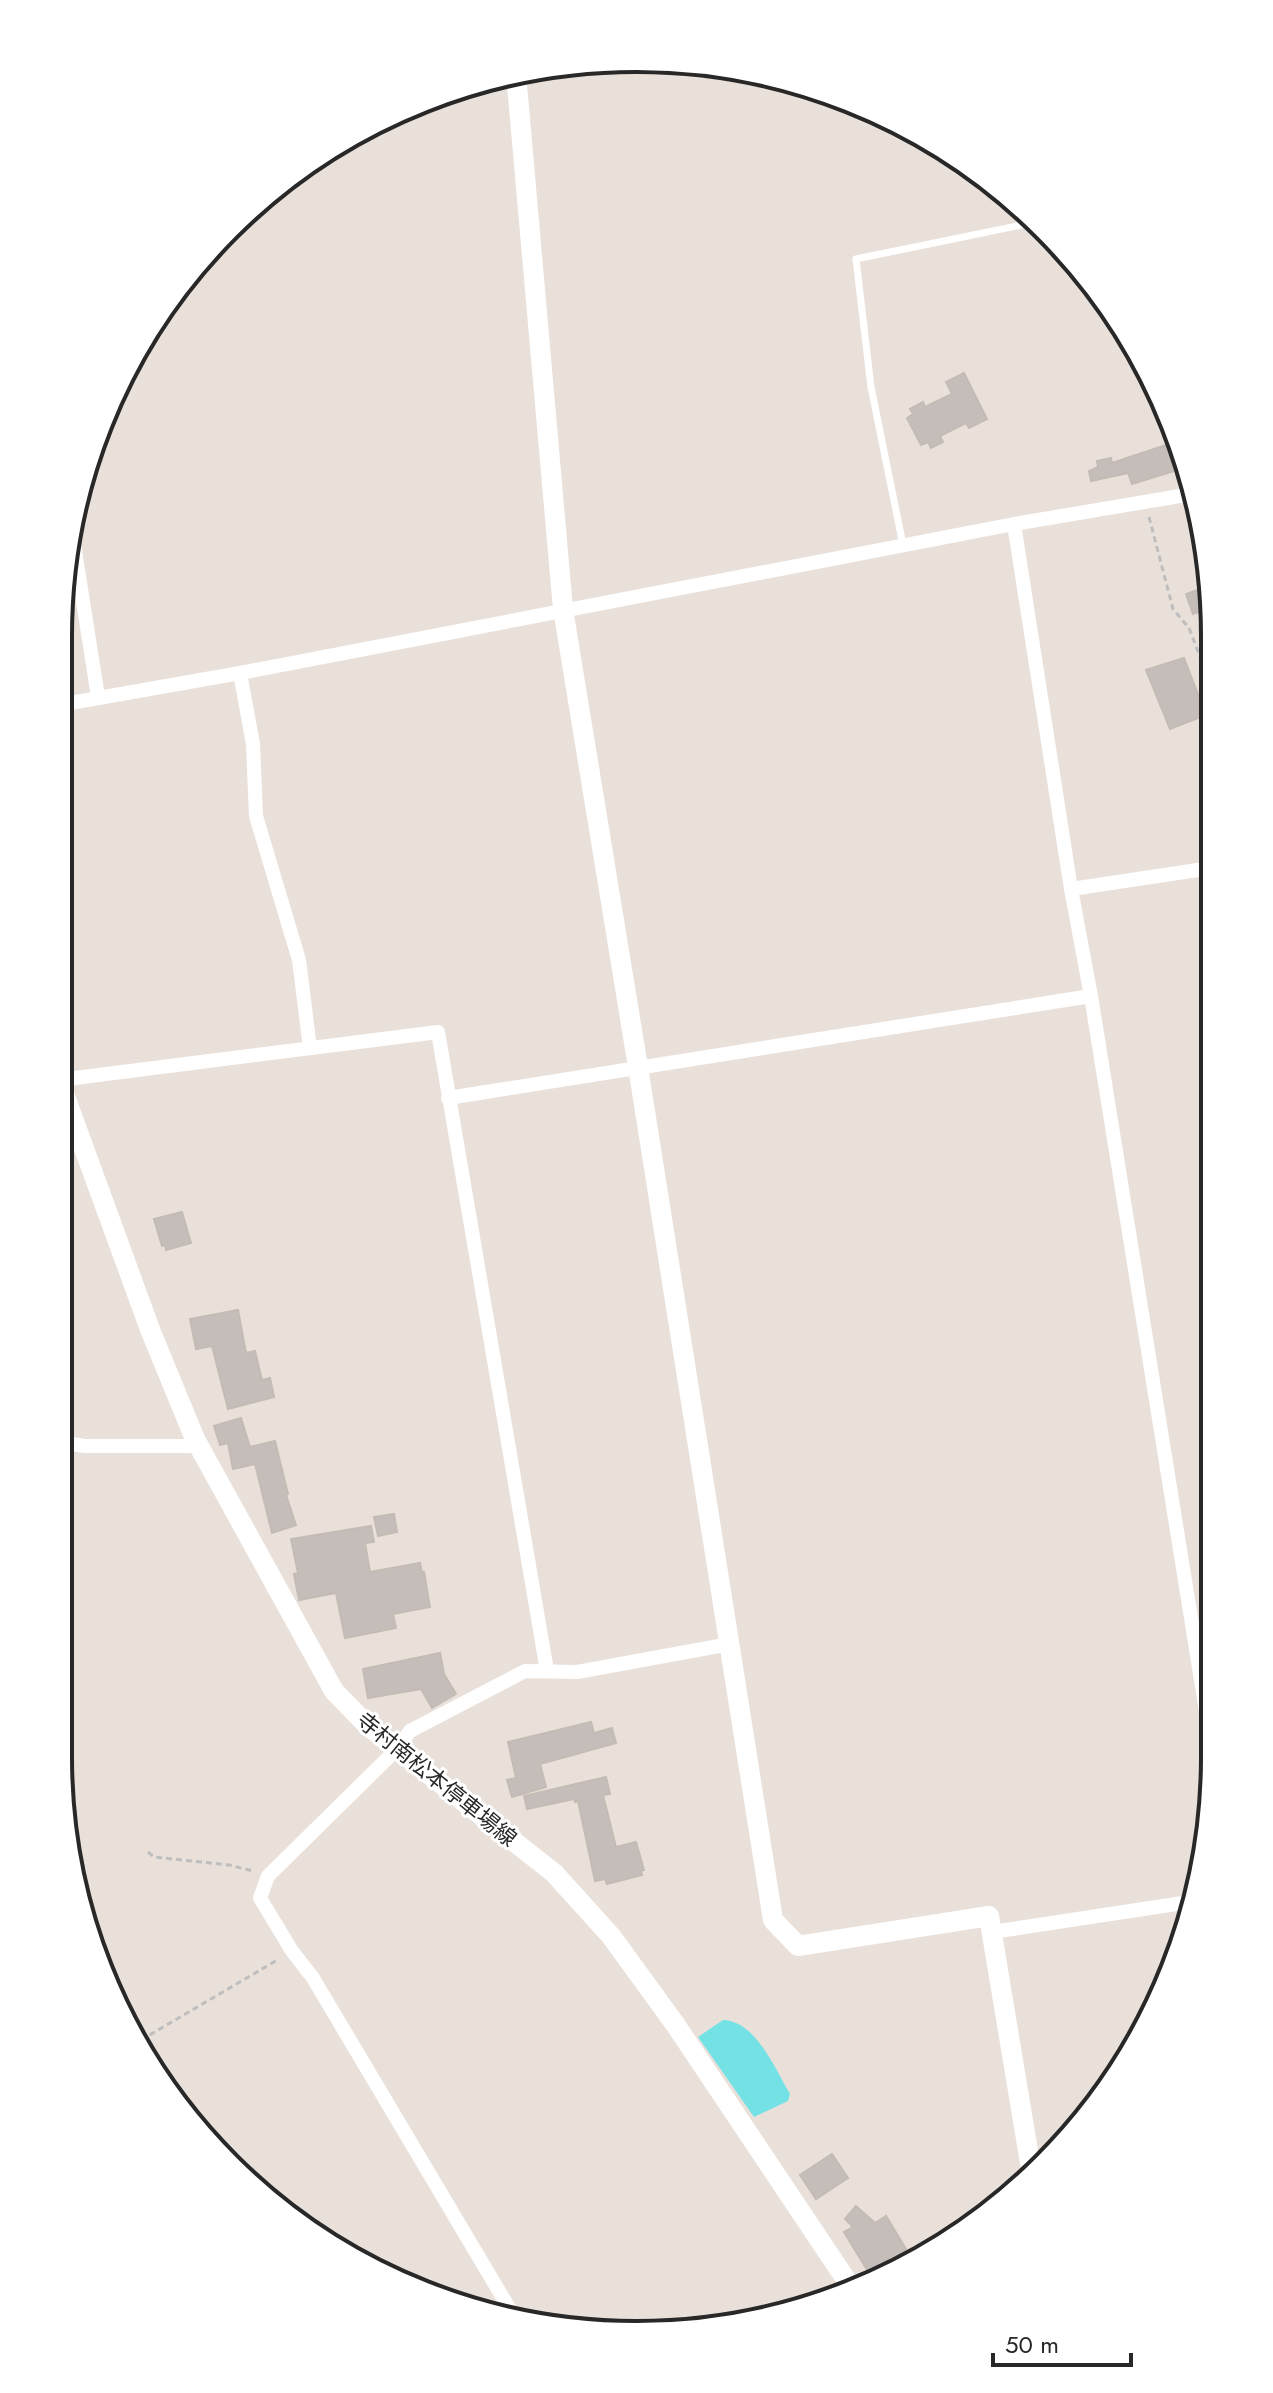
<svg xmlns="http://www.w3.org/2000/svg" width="1273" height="2393" font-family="Jost,'Noto Sans JP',sans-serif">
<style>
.water{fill:#74e1e5}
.building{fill:#c5bdba;stroke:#c4bbb5;stroke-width:2}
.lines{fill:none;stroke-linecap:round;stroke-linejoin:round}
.path{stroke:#bebebe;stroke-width:3;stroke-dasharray:6 4;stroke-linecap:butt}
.lane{stroke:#fff;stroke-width:7}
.street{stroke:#fff;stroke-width:14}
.secondary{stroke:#fff;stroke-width:20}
.labels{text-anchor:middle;stroke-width:6;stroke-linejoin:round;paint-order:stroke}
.street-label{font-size:22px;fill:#282828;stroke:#fff}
.rim{fill:none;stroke:#282828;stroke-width:4}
</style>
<rect width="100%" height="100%" fill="#eae0da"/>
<!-- water -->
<path class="water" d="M723 2020C756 2021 775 2069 790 2094L788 2101 754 2117 698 2037Z"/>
<!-- building -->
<g class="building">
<path d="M964 373 987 419 969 428 966 423 940 436 943 442 931 448 928 442 921 445 907 418 913 414 910 409 923 402 925 407 952 394 946 382Z"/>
<path d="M1166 445 1174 471 1132 484 1128 473 1091 481 1089 471 1098 467 1097 461 1111 458 1112 463Z"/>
<path d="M1203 588 1210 608 1193 614 1186 594Z"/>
<path d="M1184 658 1206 715 1170 729 1146 670Z"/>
<path d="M182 1212 191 1243 166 1250 165 1245 162 1246 154 1219Z"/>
<path d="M238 1310 246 1353 255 1351 262 1380 270 1378 274 1397 228 1409 212 1346 196 1349 190 1319Z"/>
<path d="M241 1418 250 1447 275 1441 288 1494 286 1495 296 1525 272 1533 255 1464 233 1469 228 1443 220 1445 214 1426Z"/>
<path d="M394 1514 397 1532 378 1536 374 1517Z"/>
<path d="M371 1526 374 1542 365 1543 370 1572 420 1563 422 1572H424L430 1607 393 1614 396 1628 345 1638 336 1593 299 1600 294 1574 298 1573 291 1539Z"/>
<path d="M440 1653 444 1674 456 1694 432 1708 421 1689 368 1698 363 1669Z"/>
<path d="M591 1722 594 1733 612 1728 616 1743 540 1764 546 1787 512 1797 507 1780 516 1778 508 1742Z"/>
<path d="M606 1777 610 1794 603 1795 616 1847 636 1842 644 1870 641 1871 642 1875 607 1884 605 1879 595 1881 578 1801 575 1802 574 1799 527 1809 524 1796Z"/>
<path d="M832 2154 848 2178 816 2199 800 2175Z"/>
<path d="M856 2206 875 2223 886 2216 906 2249 900 2253 905 2262 874 2281 844 2232 853 2227 845 2219Z"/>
</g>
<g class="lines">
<!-- path -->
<g class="path">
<path d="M1149 517 1173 609 1189 628 1207 675"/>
<path d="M148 1852 154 1857 229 1865 253 1871"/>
<path d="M141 2040 279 1959"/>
</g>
<!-- lane -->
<path class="lane" d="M903 545 871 387 856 259 1036 222"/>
<!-- street -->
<g class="street">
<path d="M1014 524 1071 889 1091 996 1214 1761"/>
<path d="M71 525 98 697"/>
<path d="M240 673 253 744 256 816 299 960 310 1048"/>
<path d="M59 705 240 673 1014 524 1192 494"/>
<path d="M1071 889 1211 868"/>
<path d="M59 1080 438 1032 547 1671"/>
<path d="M448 1098 1091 996"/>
<path d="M58 1442 85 1446H199"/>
<path d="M992 1932 1196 1901"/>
<path d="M515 2318 313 1978 292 1951 260 1898 268 1876 397 1749 410 1731 525 1671 577 1672 730 1644"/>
</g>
<!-- secondary -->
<g class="secondary">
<path d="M516 73 563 609 638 1067 773 1920 798 1946 989 1916 1032 2175"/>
<path d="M59 1080 151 1332 195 1439 334 1691 368 1726 554 1873 611 1936 675 2024 853 2290"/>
</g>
</g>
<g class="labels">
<!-- street labels -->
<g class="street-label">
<text transform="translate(437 1779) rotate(39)" y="8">寺村南松本停車場線</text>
</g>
</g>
<!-- crop -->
<path d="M0 0H1273V2393H0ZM636 72H637A564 564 0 0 1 1201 636V1757A564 564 0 0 1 637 2321H636A564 564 0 0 1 72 1757V636A564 564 0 0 1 636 72Z" fill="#fff" fill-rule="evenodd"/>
<path class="rim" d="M636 72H637A564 564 0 0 1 1201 636V1757A564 564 0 0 1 637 2321H636A564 564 0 0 1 72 1757V636A564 564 0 0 1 636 72Z"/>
<!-- scale -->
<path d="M993 2353v12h138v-12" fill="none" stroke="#282828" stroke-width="4"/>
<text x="1005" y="2353" font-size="24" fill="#282828" stroke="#ffffff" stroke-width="6" paint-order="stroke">50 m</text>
</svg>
